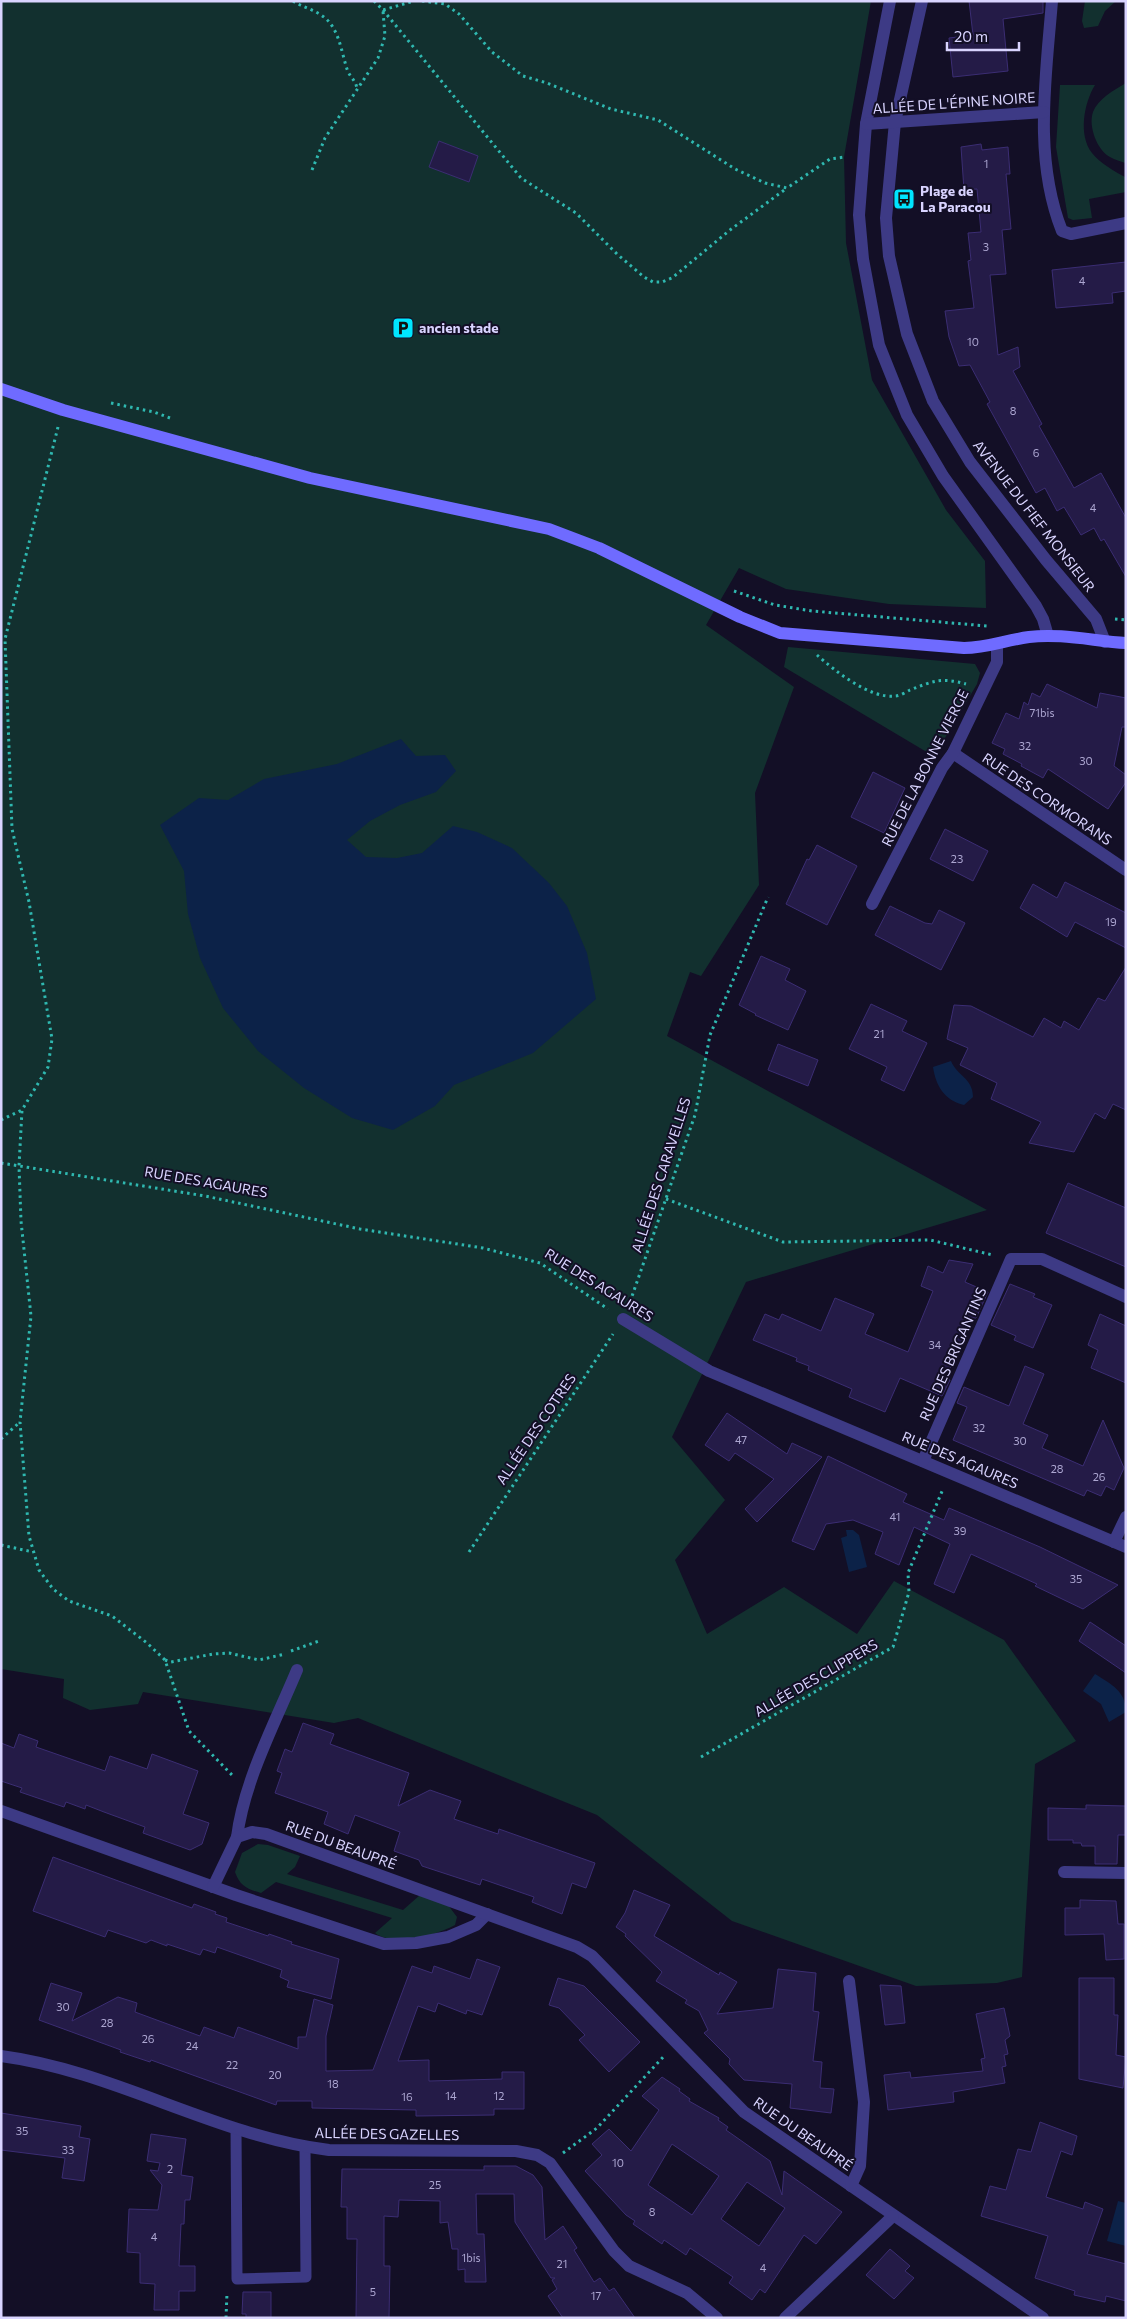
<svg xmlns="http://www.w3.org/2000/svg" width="1127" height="2319" font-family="Commissioner,sans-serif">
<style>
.green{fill:#12302f}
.water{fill:#0c2248}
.building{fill:#241b47;stroke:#3b2d73;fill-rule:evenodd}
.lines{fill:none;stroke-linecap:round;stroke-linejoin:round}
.path{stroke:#2fb8b0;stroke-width:3;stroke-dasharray:2.5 4;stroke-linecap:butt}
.lane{stroke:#3d3a85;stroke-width:11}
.street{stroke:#3d3a85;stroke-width:12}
.secondary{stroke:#6f6bff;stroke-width:12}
.labels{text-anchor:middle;stroke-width:4;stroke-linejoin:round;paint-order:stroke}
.number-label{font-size:11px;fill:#aca6d1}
.street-label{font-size:14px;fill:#d9d4ff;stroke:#130f26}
.poi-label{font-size:14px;font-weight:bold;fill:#d9d4ff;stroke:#130f26;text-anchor:start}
</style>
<rect width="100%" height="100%" fill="#130f26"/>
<!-- green -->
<g class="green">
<path d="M1 1H871L844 157 846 243 872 380 946 510 985 561 986 608 889 604 786 589 739 568 706 625 794 687 755 793 759 885 701 976 690 972 667 1036 987 1210 746 1282 672 1437 725 1500 675 1560 707 1634 784 1587 857 1634 894 1581 1004 1640 1076 1741 1035 1764 1022 1977 997 1983 916 1986 732 1921 597 1815 358 1718 334 1723 143 1692 138 1704 90 1710 63 1698 64 1679 1 1669Z"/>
<path d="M1085 1H1116L1105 11 1098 26 1084 28 1082 21Z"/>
<path d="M1126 83V163H1125C1121 161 1115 160 1110 157 1097 150 1088 126 1093 112 1098 99 1114 90 1126 83Z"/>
<path d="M1060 85H1095C1084 103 1078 135 1092 153 1100 163 1114 171 1125 177L1126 192 1089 199 1092 218 1073 220 1068 218 1056 147Z"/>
<path d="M788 647 975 664 980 673 977 684 939 748 925 751 784 667Z"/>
<path d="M258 1844 268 1845 300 1856 295 1867 287 1874 403 1910 420 1895 448 1905 457 1917 455 1925C435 1936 394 1947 375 1933L392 1918 276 1882 261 1893C247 1889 240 1886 235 1872L242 1853Z"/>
</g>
<!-- water -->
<g class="water">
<path d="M401 739 416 756 445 755 456 771 436 792 400 805 370 821 347 840 366 857 397 858 422 853 453 826 477 832 512 848 549 883 567 906 587 953 596 999 533 1053 454 1085 435 1106 393 1130 352 1118 304 1088 258 1051 223 1008 200 958 188 914 184 871 160 825 199 798 228 800 264 779 337 764Z"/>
<path d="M951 1061C957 1076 973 1078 973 1097L964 1105C944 1100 936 1086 933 1067Z"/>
<path d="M846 1530H853L859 1535 867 1567 849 1572 841 1538 847 1536Z"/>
<path d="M1095 1674C1111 1684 1126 1691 1126 1712L1109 1722 1101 1704 1083 1691Z"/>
<path d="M1118 2201 1126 2203V2246L1107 2241Z"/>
</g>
<!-- building -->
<g class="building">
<path d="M969 1H1043V13L1003 19 1008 71 953 77 949 38 973 35Z"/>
<path d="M439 141 478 156 469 182 429 167Z"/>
<path d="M981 144 982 150 1008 147 1010 174H1006L1011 229 1002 230 1006 274 990 275 998 355 1018 347 1020 367 1013 371 1042 424 1039 426 1074 488 1101 473 1126 518V577L1104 539 1101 541 1094 528 1081 535 1064 507 1057 511 1045 488 1036 493 987 404 990 402 970 365 959 366 949 337 945 311 974 308 968 261 971 260 968 233 981 232 977 189 964 190 961 147Z"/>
<path d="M1126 262V291L1112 293 1113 303 1056 308 1052 270Z"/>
<path d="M1047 684 1097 708 1100 693 1126 698V727H1122L1114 766 1126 775V782L1108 809 1048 769 1043 778 1021 766 1022 764 1003 754 1005 749 992 743 1006 713 1019 719 1024 702 1028 705 1032 693 1040 697Z"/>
<path d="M873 772 905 788 884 833 851 817Z"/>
<path d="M945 829 988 851 973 881 930 859Z"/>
<path d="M817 845 857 866 827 925 786 904 807 859 809 860Z"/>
<path d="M1065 882 1126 913V948L1075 922 1067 937 1020 908 1033 884 1057 898Z"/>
<path d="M890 906 925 923 932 924 939 910 965 923 941 970 875 935Z"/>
<path d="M761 956 790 969 785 980 806 991 788 1030 755 1015 756 1014 739 1005Z"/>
<path d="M1126 967V1110L1113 1104 1105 1119 1095 1113 1074 1152 1029 1143 1041 1122 991 1099 997 1083 960 1065 968 1048 947 1039 954 1005 971 1006 1033 1037 1044 1018 1061 1028 1064 1021 1079 1030 1098 998 1105 1001Z"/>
<path d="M871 1004 907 1021 902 1031 927 1043 904 1091 881 1080 887 1067 849 1049Z"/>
<path d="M778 1044 818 1060 808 1086 768 1070Z"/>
<path d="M1068 1183 1126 1208V1267L1046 1233Z"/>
<path d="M949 1260 973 1264 965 1282 988 1292 976 1318H971L946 1378 950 1380 942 1396 900 1378 885 1412 849 1397 852 1389 808 1370 809 1366 796 1361 797 1358 753 1340 765 1314 779 1320 782 1314 821 1331 835 1298 874 1314 865 1334 908 1352 933 1291 921 1286 928 1266 943 1273Z"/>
<path d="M1010 1284 1035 1294 1033 1297 1052 1305 1033 1348 1014 1340 1016 1336 991 1325Z"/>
<path d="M1100 1314 1126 1326V1383L1091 1368 1098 1350 1088 1345Z"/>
<path d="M1025 1366 1044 1374 1023 1424 1048 1435 1042 1448 1083 1466 1103 1420 1124 1468 1114 1490 1106 1486 1101 1496 1087 1490 1084 1496 953 1440 967 1407 957 1403 964 1387 1009 1406Z"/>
<path d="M727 1413 787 1454 792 1443 822 1457 757 1522 745 1509 774 1479 735 1453 729 1461 705 1445Z"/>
<path d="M828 1456 907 1494 903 1502 944 1520 949 1508 1040 1547 1118 1585 1083 1609 1035 1586 1037 1584 971 1554 954 1593 934 1584 950 1544 914 1527 899 1565 875 1554 883 1532 853 1520 826 1524 814 1550 792 1541Z"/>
<path d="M1090 1622 1126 1646V1673L1079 1641Z"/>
<path d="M303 1723 334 1734 330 1744 409 1773 398 1806 430 1790 461 1801 454 1819 498 1834 499 1829 595 1863 586 1888 572 1883 562 1914 532 1902 534 1897 482 1879 480 1885 422 1866 419 1860 394 1851 400 1832 355 1815 348 1834 324 1824 328 1812 275 1793 282 1773 277 1771 285 1749 292 1752Z"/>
<path d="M19 1734 38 1741 36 1747 105 1771 110 1756 147 1769 152 1754 198 1771 183 1814 209 1823 202 1844 190 1850 143 1833 145 1827 104 1812 86 1805 85 1809 66 1802 64 1807 20 1792 22 1788 1 1781V1743L14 1748Z"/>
<path d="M1086 1805 1126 1806V1835H1118L1117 1864H1095V1846H1082L1081 1843H1073V1840H1048V1808L1086 1809Z"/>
<path d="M53 1857 192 1908 194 1904 216 1912 215 1914 227 1918 226 1922 268 1936 269 1934 292 1942 291 1944 339 1959 331 1999 287 1987 289 1981 280 1977 282 1970 217 1947 215 1953 203 1949 200 1955 167 1944V1946L151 1940 146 1943 108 1930 105 1937 33 1911Z"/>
<path d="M634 1890 670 1905 654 1936 719 1975 720 1972 737 1982 717 2014 773 2008 778 1969 816 1973 813 2011 819 2012 813 2061 822 2062 820 2088 834 2089 831 2113 790 2108 792 2084 744 2080 729 2064 730 2059 704 2033 708 2030 699 2011 685 2003 687 2000 656 1981 662 1972 625 1936 626 1934 616 1927 625 1913Z"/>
<path d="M1080 1900 1116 1901 1118 1924H1124V1959L1106 1960 1104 1934 1065 1935V1908H1080Z"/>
<path d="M477 1959 500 1967 482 2015 467 2010 466 2014 438 2003 435 2012 418 2006 398 2061 429 2060V2081L502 2079V2072H524V2109H494V2115L416 2116V2110L312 2108V2101H277L276 2105 151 2060 150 2062 120 2052 121 2050 39 2020 51 1983 82 1993 72 2021 118 1997 137 2003 135 2012 200 2036 204 2027 234 2038 238 2027 298 2049V2037H306L314 1999 333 2005 326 2036V2071L373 2070 412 1966 432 1973 434 1966 470 1979Z"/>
<path d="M558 1978 584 1986 640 2042 609 2072 579 2040 585 2035 559 2008 549 2005Z"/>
<path d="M1079 1978H1114V2015H1118L1116 2055 1126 2057 1123 2088 1079 2079Z"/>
<path d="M880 1985 901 1986 905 2023 885 2025Z"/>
<path d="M1004 2008 1010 2036 1005 2040 1008 2054 1004 2055 1006 2066 1002 2067 1005 2083 953 2092 954 2102 888 2110 884 2075 910 2072 911 2078 983 2071 981 2059 985 2058 976 2014Z"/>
<path d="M662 2077 680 2089 679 2091 690 2099 689 2101 719 2118 718 2120 728 2127 726 2130 770 2161 782 2195 784 2171 842 2212 816 2244 804 2235 765 2293 760 2289 752 2300 729 2283 733 2277 690 2248 686 2255 664 2240 662 2244 633 2224 635 2221 626 2215 585 2171 602 2155 592 2144 609 2129 631 2151 659 2110 642 2096ZM672 2144 719 2176 692 2215 648 2185ZM747 2182 785 2208 759 2246 721 2219Z"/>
<path d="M1 2113 81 2126 79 2137 90 2139 84 2181 62 2178 65 2158 1 2150Z"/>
<path d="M1040 2122 1077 2136 1072 2155 1061 2151 1046 2197 1083 2209 1085 2202 1103 2209 1087 2254 1126 2264V2301L1106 2296 1105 2302 1074 2295 1075 2291 1035 2278 1048 2236 981 2216 990 2186 1006 2190 1018 2149 1031 2152Z"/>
<path d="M151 2134 186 2139 181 2175 193 2177 190 2200H185L184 2224H181L179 2266H195V2291H179V2310H154L155 2284 140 2283V2253L127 2252 129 2209 158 2210 162 2185 150 2170 158 2171 160 2163 147 2161Z"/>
<path d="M484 2166H516L533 2175 542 2187 545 2240 563 2226 577 2248 574 2250 594 2282 600 2278 609 2291 614 2288 635 2318H563L548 2296 557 2289 552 2280 555 2278H551L515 2222 514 2194H476L477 2234H484L486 2282H465V2269L458 2270V2249H452L448 2222 440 2223V2201L399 2200 398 2217 384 2216V2266H390L389 2318H356L357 2239H347V2207H341L342 2169 484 2170Z"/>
<path d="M890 2249 910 2266 905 2271 914 2278 894 2299 866 2275Z"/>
<path d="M243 2292H271V2318H246V2314H242Z"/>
</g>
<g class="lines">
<!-- path -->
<g class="path">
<path d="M293 1C302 7 312 9 321 15 339 26 341 51 347 69 350 78 356 80 357 89"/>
<path d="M374 1 383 10 414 1"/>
<path d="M422 1 445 4 459 14 492 52 523 76 547 83 611 109 658 120 735 169 765 183 787 188 830 159 845 157"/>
<path d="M383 10 521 178 576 213 617 254 644 277 653 282H662L672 278 730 230 787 188"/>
<path d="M312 170 325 138 378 58 385 36 383 11"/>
<path d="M111 403 154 412 170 418"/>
<path d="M58 427 5 639 12 829 29 902 52 1039 48 1067 22 1110 19 1166 21 1221 31 1316 20 1422 29 1536 39 1570 53 1589 69 1601 112 1616 147 1643 165 1660 189 1731 233 1776"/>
<path d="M734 591 775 605 812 611 987 626"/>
<path d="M1115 619 1126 620"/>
<path d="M817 655C835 671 870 699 895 696 900 696 906 692 910 690 933 681 941 677 966 684"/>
<path d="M1 1120 22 1110"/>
<path d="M1 1163 205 1196 360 1229 483 1248 540 1263 608 1309"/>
<path d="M666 1199 783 1242 930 1240 993 1255"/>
<path d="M630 1302 695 1115 710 1035 768 897"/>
<path d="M1 1439 20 1422"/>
<path d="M1 1545 33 1552"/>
<path d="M469 1552 613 1334"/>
<path d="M291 1651 319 1641"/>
<path d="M165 1660 171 1662 213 1654 229 1653 259 1660 285 1654"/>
<path d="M701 1757 893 1647 909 1592 908 1573 943 1489"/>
<path d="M563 2153 597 2128 665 2055"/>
<path d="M226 2318 227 2293"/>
</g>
<!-- lane -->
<path class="lane" d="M236 2129 237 2279 306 2277 305 2147"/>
<!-- street -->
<g class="street">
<path d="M890 1 866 124 859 215 863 259 879 345 907 415 943 476 1036 606 1043 619 1048 636"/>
<path d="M922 1 895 122 886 218 889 256 907 334 933 401 970 462 1046 560 1096 619 1105 642"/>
<path d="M1052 1C1046 77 1033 158 1062 231L1071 234 1126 223"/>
<path d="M866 124 1044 112"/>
<path d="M953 753 1126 870"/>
<path d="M872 904 942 768 953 753 997 662V645"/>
<path d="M623 1319 709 1371 1126 1547"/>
<path d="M923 1461 1011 1259H1042L1126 1297"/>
<path d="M1114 1542 1126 1517"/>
<path d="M1 1811 236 1895 384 1944 416 1943 448 1937 476 1925 487 1914"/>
<path d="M237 1837C244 1781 275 1723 297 1670"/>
<path d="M1064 1872 1126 1873"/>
<path d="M213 1887 237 1837 252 1832 266 1834 577 1947 592 1956 744 2112 1043 2318"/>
<path d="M849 1981 864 2102 860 2166 851 2186"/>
<path d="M1 2056C115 2071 215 2136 329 2150L516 2151 537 2155 550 2163 614 2251 629 2266 687 2293 717 2318"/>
<path d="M785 2318 893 2216"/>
</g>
<!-- secondary -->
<path class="secondary" d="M1 389 63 410 310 478 549 529 599 548 740 617 780 633 964 648C987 648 1006 640 1029 637 1060 633 1094 641 1126 643"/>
</g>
<!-- icons -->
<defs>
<g id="bus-square" transform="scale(1.125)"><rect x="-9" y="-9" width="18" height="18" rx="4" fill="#00e5ff" stroke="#130f26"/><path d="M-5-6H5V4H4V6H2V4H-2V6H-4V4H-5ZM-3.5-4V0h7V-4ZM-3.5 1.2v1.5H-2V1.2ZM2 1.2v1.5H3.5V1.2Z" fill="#111"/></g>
<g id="parking-square" transform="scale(1.125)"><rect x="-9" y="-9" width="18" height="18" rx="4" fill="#00e5ff" stroke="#130f26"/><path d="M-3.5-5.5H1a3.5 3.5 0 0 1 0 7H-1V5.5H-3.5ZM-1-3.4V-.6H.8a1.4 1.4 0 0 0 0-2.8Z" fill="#111"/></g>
</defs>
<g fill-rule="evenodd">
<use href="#bus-square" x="904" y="199"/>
<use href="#parking-square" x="403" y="328"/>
</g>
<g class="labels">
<!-- number labels -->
<g class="number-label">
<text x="986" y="168">1</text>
<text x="986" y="251">3</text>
<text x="1082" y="285">4</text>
<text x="973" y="346">10</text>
<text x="1013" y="415">8</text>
<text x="1036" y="457">6</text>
<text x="1093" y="512">4</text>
<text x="1042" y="717">71bis</text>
<text x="1025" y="750">32</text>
<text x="1086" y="765">30</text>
<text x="957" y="863">23</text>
<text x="1111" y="926">19</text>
<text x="879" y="1038">21</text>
<text x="935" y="1349">34</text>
<text x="979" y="1432">32</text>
<text x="741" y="1444">47</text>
<text x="1020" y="1445">30</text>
<text x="1057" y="1473">28</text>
<text x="1099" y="1481">26</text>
<text x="895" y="1521">41</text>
<text x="960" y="1535">39</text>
<text x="1076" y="1583">35</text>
<text x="63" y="2011">30</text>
<text x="107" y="2027">28</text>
<text x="148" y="2043">26</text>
<text x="192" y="2050">24</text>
<text x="232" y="2069">22</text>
<text x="275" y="2079">20</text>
<text x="333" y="2088">18</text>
<text x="451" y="2100">14</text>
<text x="499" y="2100">12</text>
<text x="407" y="2101">16</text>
<text x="22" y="2135">35</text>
<text x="68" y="2154">33</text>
<text x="618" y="2167">10</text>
<text x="170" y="2173">2</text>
<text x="435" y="2189">25</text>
<text x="652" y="2216">8</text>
<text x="154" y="2241">4</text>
<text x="471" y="2262">1bis</text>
<text x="562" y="2268">21</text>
<text x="763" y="2272">4</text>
<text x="373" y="2296">5</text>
<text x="596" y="2300">17</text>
</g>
<!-- street labels -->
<g class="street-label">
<text transform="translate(954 103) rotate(-4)" y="5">ALLÉE DE L'ÉPINE NOIRE</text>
<text transform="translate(1034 516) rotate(52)" y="5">AVENUE DU FIEF MONSIEUR</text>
<text transform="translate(925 768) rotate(-63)" y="5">RUE DE LA BONNE VIERGE</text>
<text transform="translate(1047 799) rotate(34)" y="5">RUE DES CORMORANS</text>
<text transform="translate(661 1175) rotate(-72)" y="5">ALLÉE DES CARAVELLES</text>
<text transform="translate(206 1182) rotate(10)" y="5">RUE DES AGAURES</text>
<text transform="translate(599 1285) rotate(32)" y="5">RUE DES AGAURES</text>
<text transform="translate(953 1354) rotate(-66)" y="5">RUE DES BRIGANTINS</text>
<text transform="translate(536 1429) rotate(-56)" y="5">ALLÉE DES COTRES</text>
<text transform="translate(960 1460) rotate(23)" y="5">RUE DES AGAURES</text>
<text transform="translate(816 1678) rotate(-30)" y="5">ALLÉE DES CLIPPERS</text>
<text transform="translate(341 1845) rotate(20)" y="5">RUE DU BEAUPRÉ</text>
<text transform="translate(387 2134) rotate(1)" y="5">ALLÉE DES GAZELLES</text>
<text transform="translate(803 2134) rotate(35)" y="5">RUE DU BEAUPRÉ</text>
</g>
<!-- poi labels -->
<g class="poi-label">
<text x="920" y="196">Plage de<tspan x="920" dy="16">La Paracou</tspan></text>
<text x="419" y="333">ancien stade</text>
</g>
</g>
<!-- border -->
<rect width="1127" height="2319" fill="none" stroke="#d9d4ff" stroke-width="5"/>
<!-- scale -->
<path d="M947 42v8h72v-8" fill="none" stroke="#d9d4ff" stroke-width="2.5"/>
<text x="954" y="42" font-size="15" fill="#d9d4ff" stroke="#130f26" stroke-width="4" paint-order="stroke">20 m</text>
</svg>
